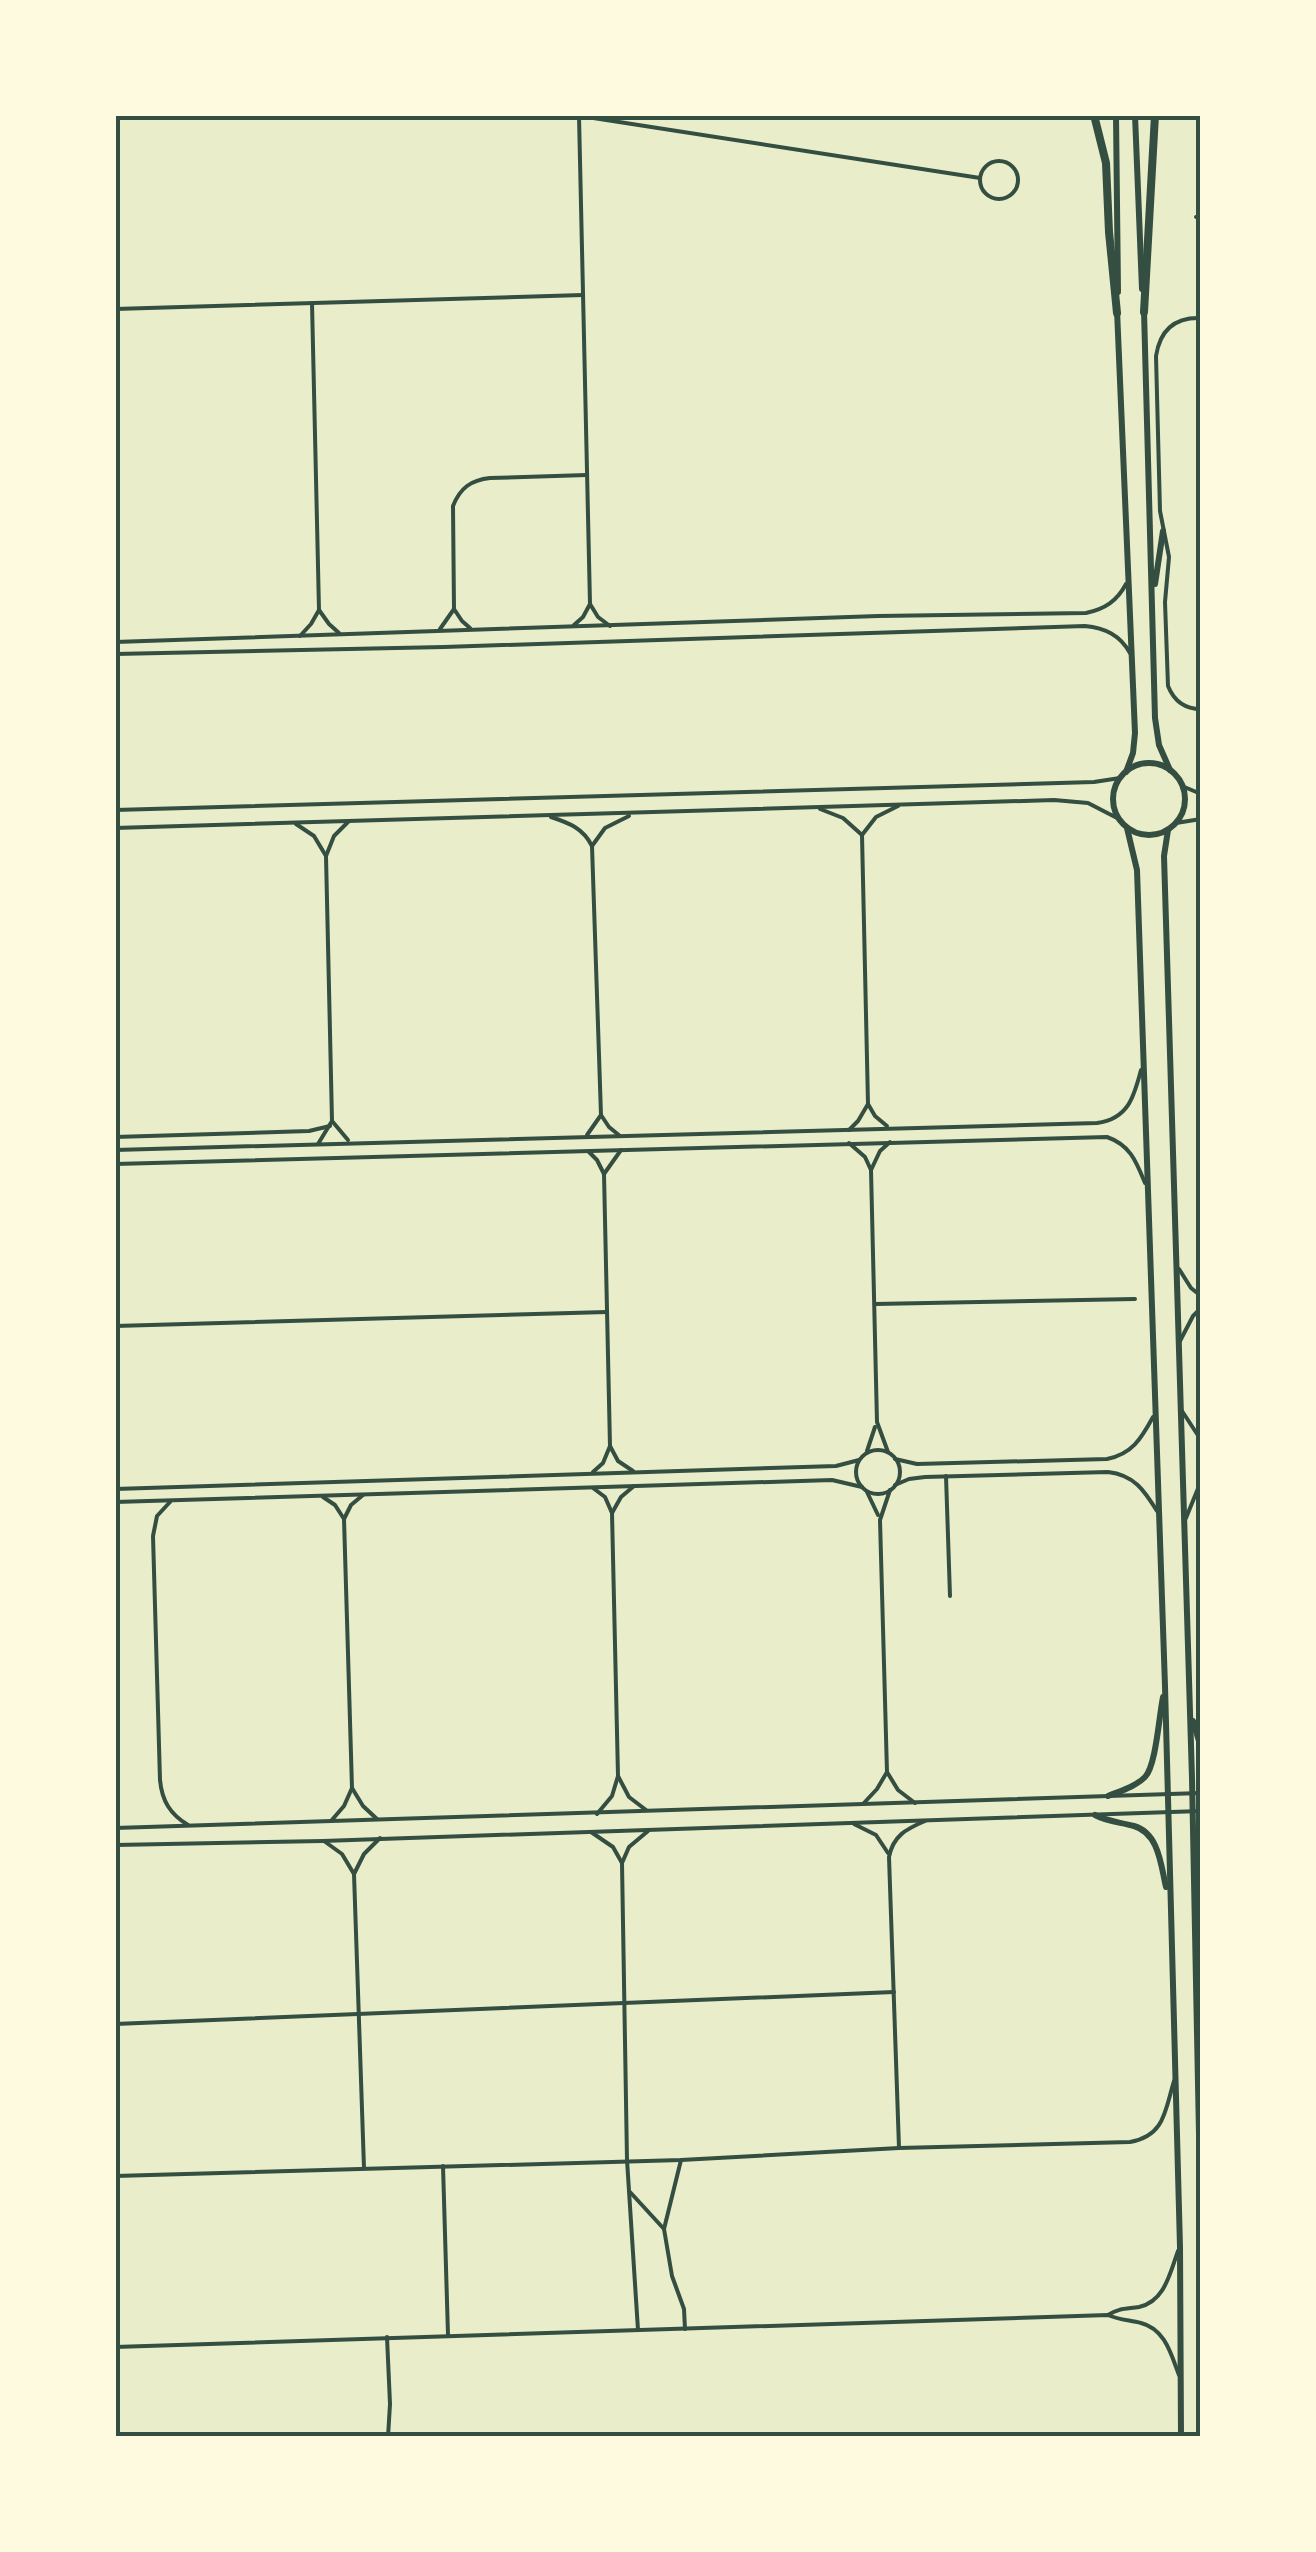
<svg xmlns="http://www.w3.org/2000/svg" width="1316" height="2552" font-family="Lato,sans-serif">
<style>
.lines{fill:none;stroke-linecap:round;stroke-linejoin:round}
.minor{stroke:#344e41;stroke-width:4}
.primary{stroke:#344e41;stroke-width:6}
.motorway{stroke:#344e41;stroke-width:8}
.neatline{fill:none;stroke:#344e41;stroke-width:4}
</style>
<rect width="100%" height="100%" fill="#e9edc9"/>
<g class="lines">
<!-- minor -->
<g class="minor">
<path d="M574 115 980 178"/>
<circle cx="999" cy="180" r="19"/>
<path d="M1196 217 1201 218"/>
<path d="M115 309 583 295"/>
<path d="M1201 318C1175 317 1160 330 1156 356L1160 511 1169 557 1165 602 1168 686C1174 701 1184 709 1201 709"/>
<path d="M590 604 598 617 610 626"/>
<path d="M454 609 462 621 470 628"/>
<path d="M319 610 329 624 339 633"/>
<path d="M574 625 583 617 590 604 579 116"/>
<path d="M440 629 454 609 453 506C460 488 471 480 490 478L587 475"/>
<path d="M300 636 311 624 319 610 312 303"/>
<path d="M115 642 878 616 1086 613C1105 609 1117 601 1126 584"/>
<path d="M115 654 444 647 1085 626C1105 628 1120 635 1130 653"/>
<path d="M1182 786 1201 794"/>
<path d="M820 809 843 818 862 835"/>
<path d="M115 810 1094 782 1120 778"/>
<path d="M551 817C569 823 583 828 592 846L601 1115 609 1127 620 1136"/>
<path d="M1176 823 1201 819"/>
<path d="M296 824 314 836 326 856"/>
<path d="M115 828 1054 800 1088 803 1119 819"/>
<path d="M592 846 605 828 629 816"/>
<path d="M868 1104 875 1116 887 1126"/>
<path d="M332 1121 348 1140"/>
<path d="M849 1130 858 1121 868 1104 862 835 876 817 898 806"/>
<path d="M587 1135 601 1115"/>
<path d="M115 1137 309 1131 330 1126"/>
<path d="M849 1143 865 1157 871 1170 877 1422 888 1452"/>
<path d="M318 1144 332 1121 326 856 334 836 349 821"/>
<path d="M115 1150 1097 1123C1128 1119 1134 1097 1141 1070"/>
<path d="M589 1152 597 1160 604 1174 610 1446 603 1463 593 1472"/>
<path d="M115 1164 1107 1137C1130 1145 1136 1161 1145 1183"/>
<path d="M871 1170 880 1151 890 1142"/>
<path d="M604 1174 621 1150"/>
<path d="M1179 1269 1191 1288 1201 1296"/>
<path d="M875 1304 1135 1299"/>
<path d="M115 1326 607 1312"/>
<path d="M1180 1341 1193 1316 1201 1308"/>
<path d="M1182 1411 1201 1440"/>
<path d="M610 1446 618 1461 633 1471"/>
<circle cx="878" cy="1472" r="22"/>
<path d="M867 1451 875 1427"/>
<path d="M895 1459 917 1464 1107 1459C1132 1454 1141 1439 1153 1417"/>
<path d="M946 1476 950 1596"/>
<path d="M895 1485 909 1479 925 1477 1108 1472C1134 1475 1144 1490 1157 1511"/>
<path d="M593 1488 605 1497 612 1513 618 1776 612 1796 597 1814"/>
<path d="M115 1489 836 1466 859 1460"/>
<path d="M890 1490 880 1520 887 1772 898 1790 915 1803"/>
<path d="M867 1492 878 1515"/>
<path d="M323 1497 335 1505 344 1519"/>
<path d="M115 1502 832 1480 862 1487"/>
<path d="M170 1502 157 1516 153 1536 160 1780C162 1801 170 1814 188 1825"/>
<path d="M612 1513 621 1497 634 1486"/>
<path d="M1186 1518 1201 1481"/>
<path d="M618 1776 629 1797 646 1810"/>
<path d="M352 1788 363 1806 377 1819"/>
<path d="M863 1804 877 1789 887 1772"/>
<path d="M331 1821 344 1806 352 1788 344 1519 351 1505 363 1495"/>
<path d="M854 1824 876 1835 888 1853"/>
<path d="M115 1828 1201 1793"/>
<path d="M591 1832 613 1847 622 1863"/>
<path d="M324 1841 342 1854 354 1874"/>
<path d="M115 1845 323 1841 1201 1811"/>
<path d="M115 2024 894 1992"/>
<path d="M899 2148 889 1857C893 1836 906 1829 925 1821"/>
<path d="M681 2160 664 2229 672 2276 684 2309 685 2329"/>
<path d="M443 2166 448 2335"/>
<path d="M364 2168 354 1874 364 1854 380 1838"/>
<path d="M115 2176 681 2160 899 2148 1130 2142C1165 2136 1165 2110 1174 2081"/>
<path d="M630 2192 664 2229"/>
<path d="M1108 2315C1119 2308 1127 2309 1139 2307 1165 2301 1170 2273 1178 2251"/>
<path d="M638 2330 627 2160 622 1863 629 1847 648 1831"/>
<path d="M387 2337 390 2404 388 2437"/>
<path d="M115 2347 1108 2315C1119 2320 1129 2320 1141 2323 1165 2329 1171 2354 1179 2375"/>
</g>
<!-- primary -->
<g class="primary">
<path d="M1116 115 1118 292"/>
<path d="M1135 115 1142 289"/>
<path d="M1117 310 1135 733 1133 753 1126 772"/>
<path d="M1144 311 1155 718 1159 745 1170 770"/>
<path d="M1155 584 1163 531"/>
<circle cx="1149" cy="799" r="36"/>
<path d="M1127 828 1137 870 1165 1686 1180 2247 1181 2437"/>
<path d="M1168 830 1164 856 1192 1778 1201 2236"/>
<path d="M1193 1721 1201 1748"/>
<path d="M1108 1796C1120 1791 1135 1787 1145 1777 1156 1766 1159 1716 1163 1697"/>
<path d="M1095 1815C1108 1822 1120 1822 1134 1826 1159 1833 1161 1866 1166 1887"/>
<path d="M1197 1921 1201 1904"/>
</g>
<!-- motorway -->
<g class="motorway">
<path d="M1094 115 1106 163 1109 232 1117 313"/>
<path d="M1144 312 1155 115"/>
</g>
</g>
<!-- border -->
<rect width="1316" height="2552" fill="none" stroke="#fefae0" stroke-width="235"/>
<rect x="118" y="118" width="1080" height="2316" class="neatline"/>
</svg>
